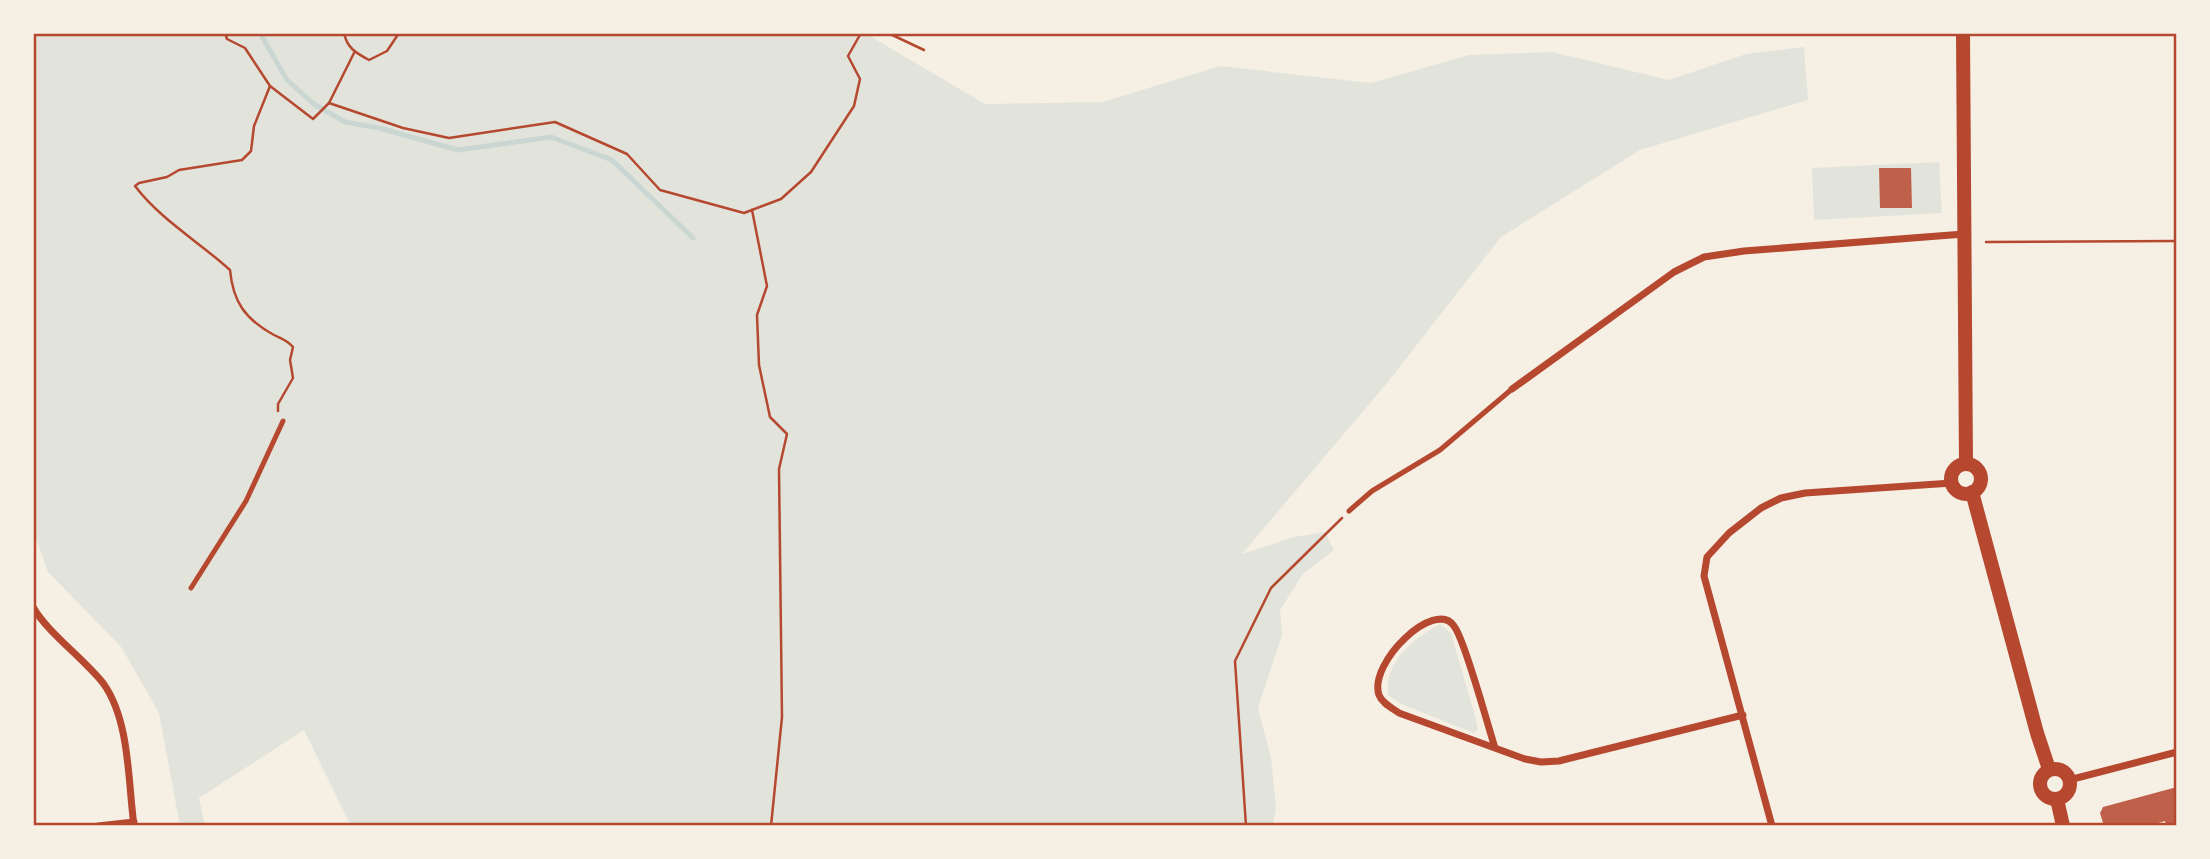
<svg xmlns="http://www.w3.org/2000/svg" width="2210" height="859" font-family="Inter,sans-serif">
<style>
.green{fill:#e2e4dc}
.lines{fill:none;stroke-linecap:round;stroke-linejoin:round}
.stream{stroke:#c9d6d2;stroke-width:5}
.building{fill:#bf614a}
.path{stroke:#b5482f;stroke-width:2.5}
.service{stroke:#b5482f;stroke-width:5}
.minor{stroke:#b5482f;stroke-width:7}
.secondary{stroke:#b5482f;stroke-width:14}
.neatline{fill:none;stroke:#b5482f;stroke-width:2.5}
</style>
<rect width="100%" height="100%" fill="#f6efe4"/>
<!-- green -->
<g class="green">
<path d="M33 33H865L985 104 1103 102 1220 66 1371 83 1469 55 1552 52 1669 80 1746 54 1804 47 1808 100 1640 150 1501 237 1387 383 1242 554 1294 537 1325 532 1334 550 1303 574 1280 610 1282 635 1258 708 1271 758 1276 807 1273 826H351L304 730 199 798 205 826H180L159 713 122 648 48 572 33 530Z"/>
<path d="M1939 162 1942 213 1814 220 1812 168Z"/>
<path d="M1440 624 1451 633 1475 716 1478 729 1474 733 1401 704 1388 695C1384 662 1413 639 1440 624Z"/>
</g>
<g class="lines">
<!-- stream -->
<path class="stream" d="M260 33 287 80 314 104 345 122 379 128 458 150 551 137 612 160 693 238"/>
</g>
<!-- building -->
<g class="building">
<path d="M1879 168H1911L1912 208H1880Z"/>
<path d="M2177 787V826H2166L2165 821 2149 826H2104L2100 813 2103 807Z"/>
</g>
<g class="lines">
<!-- path -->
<g class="path">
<path d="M225 33 227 39 245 48 270 86 254 126 251 151 242 160 179 170 167 177 139 183 135 186C161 220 198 241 230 270 233 302 245 319 274 335 282 339 287 340 293 347L290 360 293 378 278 404V411"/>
<path d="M344 33C347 48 356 53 369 60L387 51 399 33"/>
<path d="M888 33 924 50"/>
<path d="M270 86 313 119 329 103 403 128 449 138 555 122 627 154 660 190 744 213 781 199 811 172 854 106 860 79 848 56 861 33"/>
<path d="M329 103 354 53"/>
<path d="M752 210 767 286 757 315 759 365 770 417 787 434 779 469 782 717 771 826"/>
<path d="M1986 242 2177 241"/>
<path d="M1246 826 1235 661 1271 588 1342 518"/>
</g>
<!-- service -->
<g class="service">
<path d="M1349 511 1372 491 1440 450 1512 389"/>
<path d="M191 588 246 501 283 421"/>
</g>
<!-- minor -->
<g class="minor">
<path d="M1512 389 1674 272 1704 257 1744 251 1964 234"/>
<path d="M33 607C46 631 84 659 103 683 130 720 128 782 134 826"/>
<path d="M1495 748C1485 715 1476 682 1465 651 1462 643 1459 633 1454 626 1435 598 1368 663 1379 695 1382 703 1392 708 1399 713L1525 759 1541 762 1559 761 1743 715"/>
<path d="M2069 780 2177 752"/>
<path d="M98 826 134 822"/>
<path d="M1772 826 1704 576 1707 557 1729 533 1761 508 1781 498 1805 493 1952 483"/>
</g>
<!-- secondary -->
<g class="secondary">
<path d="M1963 33 1966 464"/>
<circle cx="1966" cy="479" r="15"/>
<path d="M1972 492 2037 733 2049 769"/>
<circle cx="2055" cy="784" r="15"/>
<path d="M2057 799 2063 826"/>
</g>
</g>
<!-- border -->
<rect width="2210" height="859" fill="none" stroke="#f6efe4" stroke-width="70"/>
<rect x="35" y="35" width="2140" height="789" class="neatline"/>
</svg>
